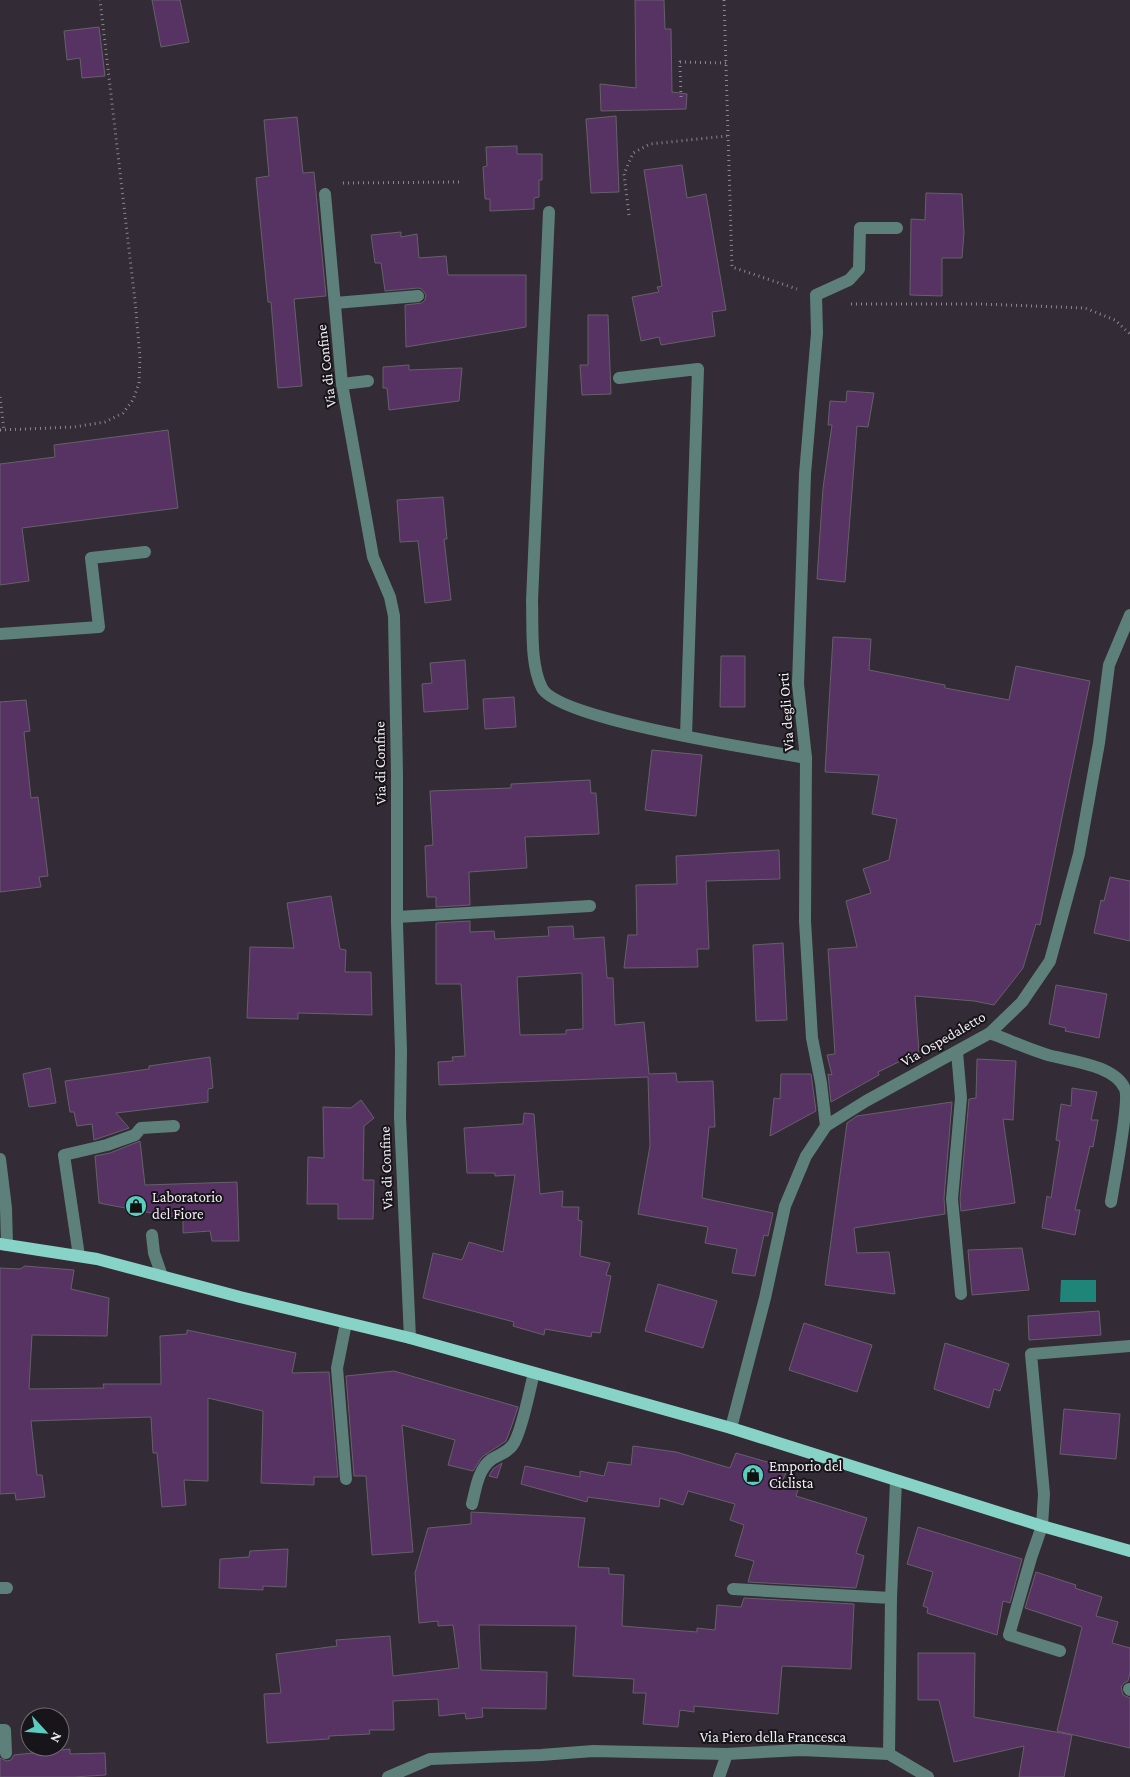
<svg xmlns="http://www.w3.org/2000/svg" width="1130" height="1777" font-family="'Crimson Pro',serif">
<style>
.water{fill:#208579}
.building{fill:#573364;stroke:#675f6a;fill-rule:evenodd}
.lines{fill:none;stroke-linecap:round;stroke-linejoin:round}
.path{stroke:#8c868e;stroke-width:3;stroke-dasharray:1 4;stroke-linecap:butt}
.minor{stroke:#5d807a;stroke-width:12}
.major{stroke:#88d3c7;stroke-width:12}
.labels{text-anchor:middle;stroke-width:4;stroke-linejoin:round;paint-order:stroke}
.street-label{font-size:15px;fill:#f1ecf3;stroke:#18151a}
.poi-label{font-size:15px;fill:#f1ecf3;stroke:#18151a;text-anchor:start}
</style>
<rect width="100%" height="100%" fill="#332b35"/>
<!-- water -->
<path class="water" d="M1061 1280H1096V1302H1060Z"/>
<!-- building -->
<g class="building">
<path d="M152 0H180L189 42 161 47Z"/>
<path d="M635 0H664L665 29H671L672 92 687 94 686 109 601 111 600 84 636 88Z"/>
<path d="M99 27 105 76 82 78 80 58 67 60 64 31Z"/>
<path d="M616 116 619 192 591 193 586 119Z"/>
<path d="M297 117 303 173 314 172 326 296 294 299 302 386 278 388 271 302H268L256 178 269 176 264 120Z"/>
<path d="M517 146V154H542V180H539V197L534 198V209L490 211V199H485L483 167 487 166 486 147Z"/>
<path d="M682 165 687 198 706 194 726 310 712 312 715 336 661 345 659 337 641 341 632 297 659 292 657 287 662 286 644 170Z"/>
<path d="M926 193 962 194 964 233 962 258H942V296L910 295 911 219 925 220Z"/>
<path d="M401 232V237L417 234 419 258 446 256 448 275H526V327L406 347 405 305 422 303 425 300 426 295 422 289 418 288 385 291 381 263H375L371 235Z"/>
<path d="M588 315H608L611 394 582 395 580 365H588Z"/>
<path d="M409 365V370L462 368 459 401 389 410 387 388H383V367Z"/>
<path d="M847 391 874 393 868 427 857 426 845 582 817 579 823 488 832 425H828L830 401 846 402Z"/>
<path d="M168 430 178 508 22 528 29 581 0 585V464L55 457 54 445Z"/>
<path d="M443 497 447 539H444L451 600 425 603 418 541 400 542 397 500Z"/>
<path d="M833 637 871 639 869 670 945 685V688L1009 700 1016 666 1090 681 1040 925 1036 924 1023 968 994 1005 974 1001 915 996 919 1052 878 1072 879 1075 831 1102 828 1074 832 1075 827 1055 835 1054 828 949 857 947 846 901 871 893 863 869 889 860 897 819 872 814 879 775 825 772Z"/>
<path d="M721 656H745V707H720Z"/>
<path d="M465 660 468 709 424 712 422 684 432 683 430 663Z"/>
<path d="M514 697 516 727 485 729 483 699Z"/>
<path d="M26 700 30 731 24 732 31 798 38 797 48 876 39 877 41 887 0 892V702Z"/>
<path d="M652 750 702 755 696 816 645 810Z"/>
<path d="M590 780 591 793H596L599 834 525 837 527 868 469 872 470 905 436 907V897H427L425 846 433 845 430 791 511 788V784Z"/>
<path d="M779 850 780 879 706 881 709 949H697L698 967 624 968 628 935H637L636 885 677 884 676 856Z"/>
<path d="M1110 877 1130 881V941L1094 933 1101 900 1104 901Z"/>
<path d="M331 896 340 949 346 950 345 972H371L372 1015 298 1013V1019L247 1018 250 947 294 948 287 903Z"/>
<path d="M470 921V932L494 931 495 939 549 936 548 927 573 926 574 939 604 937 607 978H613L615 1025 644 1022 649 1074 676 1073 677 1082 713 1081 715 1127H709L702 1198 773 1213 768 1236 764 1235 755 1276 732 1273 737 1249 705 1243 708 1227 638 1214 650 1146 648 1077 439 1085 438 1062 453 1061 452 1057 465 1056 461 984H436V923ZM582 973 583 1029 566 1030V1034L520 1035 517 977Z"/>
<path d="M783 943 787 1020 756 1021 753 945Z"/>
<path d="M1056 985 1107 994 1099 1038 1065 1031 1066 1028 1049 1024Z"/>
<path d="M210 1057 213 1088 208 1089V1102L116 1113 129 1128 94 1140 92 1124 77 1126 74 1112H70L65 1081 149 1069V1066Z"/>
<path d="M977 1059 1016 1061 1013 1120 1003 1119 1015 1203 961 1211 960 1199 969 1099 976 1098Z"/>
<path d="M50 1068 56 1103 29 1107 23 1074Z"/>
<path d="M781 1074H811L816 1111 770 1136 774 1098 780 1099Z"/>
<path d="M1072 1088 1097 1092 1091 1120H1098L1093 1147 1090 1146 1075 1210H1080L1075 1235 1042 1228 1047 1196 1051 1198 1060 1141 1056 1140 1061 1104 1071 1106Z"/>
<path d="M361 1100 374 1118 364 1126 363 1180H374L373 1219H338V1204H307L308 1157 324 1158 323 1107 351 1108Z"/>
<path d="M952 1102 944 1198 945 1214 854 1228 857 1253 889 1252 895 1294 825 1285 847 1123 857 1116Z"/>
<path d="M524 1113 534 1114 540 1194 563 1191 562 1207H579L578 1220 582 1221 580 1256 610 1263 606 1275 611 1276 600 1333 592 1332 591 1337 545 1329 544 1335 513 1326 514 1322 423 1298 433 1253 462 1260 469 1242 503 1252 515 1175 495 1176V1173H467L464 1128 523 1124Z"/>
<path d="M140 1141 145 1185 237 1182 239 1241H212L210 1231 183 1233V1219L99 1203 95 1156 110 1153Z"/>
<path d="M1022 1248 1029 1290 972 1295 968 1250Z"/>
<path d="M25 1266 74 1270 71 1289 109 1298 107 1336 32 1335 29 1389 104 1388 103 1384H161L160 1336 187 1334V1330L296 1353 292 1373 329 1372 338 1477H314V1485L261 1483 263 1411 208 1398V1481L184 1480 186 1505 162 1507 157 1453H153L151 1417 31 1421 37 1475H42L45 1497 16 1500 15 1493 0 1494V1268L20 1269Z"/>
<path d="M658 1284 717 1301 703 1348 645 1331Z"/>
<path d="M1099 1311 1101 1335 1029 1340 1028 1316Z"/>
<path d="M804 1323 872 1345 857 1392 789 1370Z"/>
<path d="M945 1343 1009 1364 1000 1391 994 1389 989 1408 934 1389Z"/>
<path d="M394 1371 518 1407 512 1425 506 1441 482 1457 473 1471 448 1465 455 1440 402 1425 413 1552 372 1555 366 1476H354L346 1376Z"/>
<path d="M1064 1409 1120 1414 1116 1459 1060 1454Z"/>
<path d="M633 1446 676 1452 730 1468 736 1453 788 1468 782 1482 799 1487 796 1496 867 1518 856 1553 864 1556 856 1588 748 1582 754 1561 735 1556 744 1525 730 1520 735 1504 688 1491 683 1505 660 1498 659 1507 588 1497 587 1502 521 1484 525 1466 580 1477V1471L604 1476 608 1462 631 1465Z"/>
<path d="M502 1463 497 1478 489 1476 493 1469Z"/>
<path d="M471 1512 585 1518 578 1567 609 1568V1574L624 1575 622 1626 697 1632V1628L715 1630 717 1605 741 1607 744 1598 854 1604 851 1669 782 1666 778 1714 694 1706V1712L680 1710 678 1727 643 1724 646 1693H633L634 1679 573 1676 576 1626 479 1625 481 1670 547 1672 546 1709 482 1708 483 1717 466 1719 465 1713 439 1716 438 1699 393 1701 394 1730H369L370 1734 329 1736V1739L267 1743 264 1694 281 1693 276 1654 337 1646 336 1640 390 1636 393 1676 459 1668 453 1625 438 1626V1621L419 1623 415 1573 428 1528 471 1524Z"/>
<path d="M918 1527 1022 1559 1010 1603 1003 1601 997 1635 927 1613 928 1608 923 1606 933 1572 907 1564Z"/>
<path d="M288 1549 286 1587 263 1586V1590L219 1588 220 1559 249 1557 250 1551Z"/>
<path d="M1036 1572 1076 1585 1075 1588 1102 1597 1096 1616 1118 1622 1112 1643 1130 1648V1673L1128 1681 1124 1683 1121 1687 1123 1695 1130 1698V1748L1057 1731 1082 1627 1025 1608Z"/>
<path d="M918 1653H975L974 1717 1072 1735 1064 1777H1019L1024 1746 954 1762 939 1700H918Z"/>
<path d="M70 1749V1754L105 1753 106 1775 73 1777H0V1758L7 1761 11 1760 14 1755Z"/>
</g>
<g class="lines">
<!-- path -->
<g class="path">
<path d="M724 0 732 267 797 289"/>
<path d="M681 97 680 62 726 63"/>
<path d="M343 183 462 182"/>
<path d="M629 215 624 174 633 153 650 144 727 136"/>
<path d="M851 304H981L1085 308 1115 320 1130 334"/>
<path d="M0 397 4 430"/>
<path d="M0 430 74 427 105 422 123 413 133 400 139 383 140 357 135 301 100 0"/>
</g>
<!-- minor -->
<g class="minor">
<path d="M325 194 342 384 373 557 390 597 394 616 397 774V923L401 1051 400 1117 410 1338"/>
<path d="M549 212 532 601C533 627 530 665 542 688 559 720 763 750 806 758"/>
<path d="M335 303 418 296"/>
<path d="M619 378 698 369 686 736"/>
<path d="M342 384 368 381"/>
<path d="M0 634 99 627 91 558 145 552"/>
<path d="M397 917 590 906"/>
<path d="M990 1033C1009 1040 1028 1049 1048 1055 1070 1061 1115 1065 1125 1089 1130 1101 1114 1183 1111 1202"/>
<path d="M957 1052 961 1098 952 1199 961 1294"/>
<path d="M826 1126 821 1083 812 1038 805 921 806 758 798 684 805 474 817 333 816 295 849 280 859 269 860 228H897"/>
<path d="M0 1159 6 1208 7 1245"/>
<path d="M152 1235 154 1253 162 1276"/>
<path d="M79 1256 64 1155 107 1145 135 1135 141 1128 174 1126"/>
<path d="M731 1428 765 1298 785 1206 806 1156 826 1126 866 1101 990 1033 1022 1002 1050 961 1079 854 1099 743 1109 665 1130 615"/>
<path d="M346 1479 337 1368 346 1323"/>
<path d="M472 1504C476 1488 478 1469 492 1459 500 1454 509 1452 514 1443 523 1427 529 1392 534 1373"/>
<path d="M0 1588H7"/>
<path d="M733 1589 891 1598"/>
<path d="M1060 1651 1009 1635 1031 1558 1042 1526 1044 1494 1031 1354 1130 1346"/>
<path d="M1129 1689 1130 1690"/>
<path d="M0 1730H5L6 1753"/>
<path d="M889 1754 891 1598 896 1481"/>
<path d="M388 1777 430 1759 541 1755 593 1751 727 1754 801 1750 889 1754 928 1777"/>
<path d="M719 1777 727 1754"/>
</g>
<!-- major -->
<path class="major" d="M0 1244 97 1259 240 1297 410 1338 731 1428 1042 1526 1130 1551"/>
</g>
<!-- icons -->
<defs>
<g id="shop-disc" transform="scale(1.125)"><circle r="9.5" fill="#59cebe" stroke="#18151a"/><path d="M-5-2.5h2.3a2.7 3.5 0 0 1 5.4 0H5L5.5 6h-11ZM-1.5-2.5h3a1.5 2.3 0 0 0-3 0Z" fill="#111"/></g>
</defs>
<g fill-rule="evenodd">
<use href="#shop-disc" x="136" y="1206"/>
<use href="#shop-disc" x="753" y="1475"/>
</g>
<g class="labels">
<!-- street labels -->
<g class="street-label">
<text transform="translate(326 366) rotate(-97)" y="5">Via di Confine</text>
<text transform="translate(786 712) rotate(-94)" y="5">Via degli Orti</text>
<text transform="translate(380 763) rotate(-91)" y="5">Via di Confine</text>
<text transform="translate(943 1039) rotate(-30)" y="5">Via Ospedaletto</text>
<text transform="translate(386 1168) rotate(-92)" y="5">Via di Confine</text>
<text x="773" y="1742">Via Piero della Francesca</text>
</g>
<!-- poi labels -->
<g class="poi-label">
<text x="152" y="1202">Laboratorio<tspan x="152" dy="17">del Fiore</tspan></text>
<text x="769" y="1471">Emporio del<tspan x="769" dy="17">Ciclista</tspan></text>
</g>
</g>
<!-- north arrow -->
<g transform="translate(45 1732) rotate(116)"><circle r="24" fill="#18151a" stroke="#6f6b71"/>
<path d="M0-4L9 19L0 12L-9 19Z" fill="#59cebe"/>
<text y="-8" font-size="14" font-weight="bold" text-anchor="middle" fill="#f1ecf3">N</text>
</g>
</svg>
